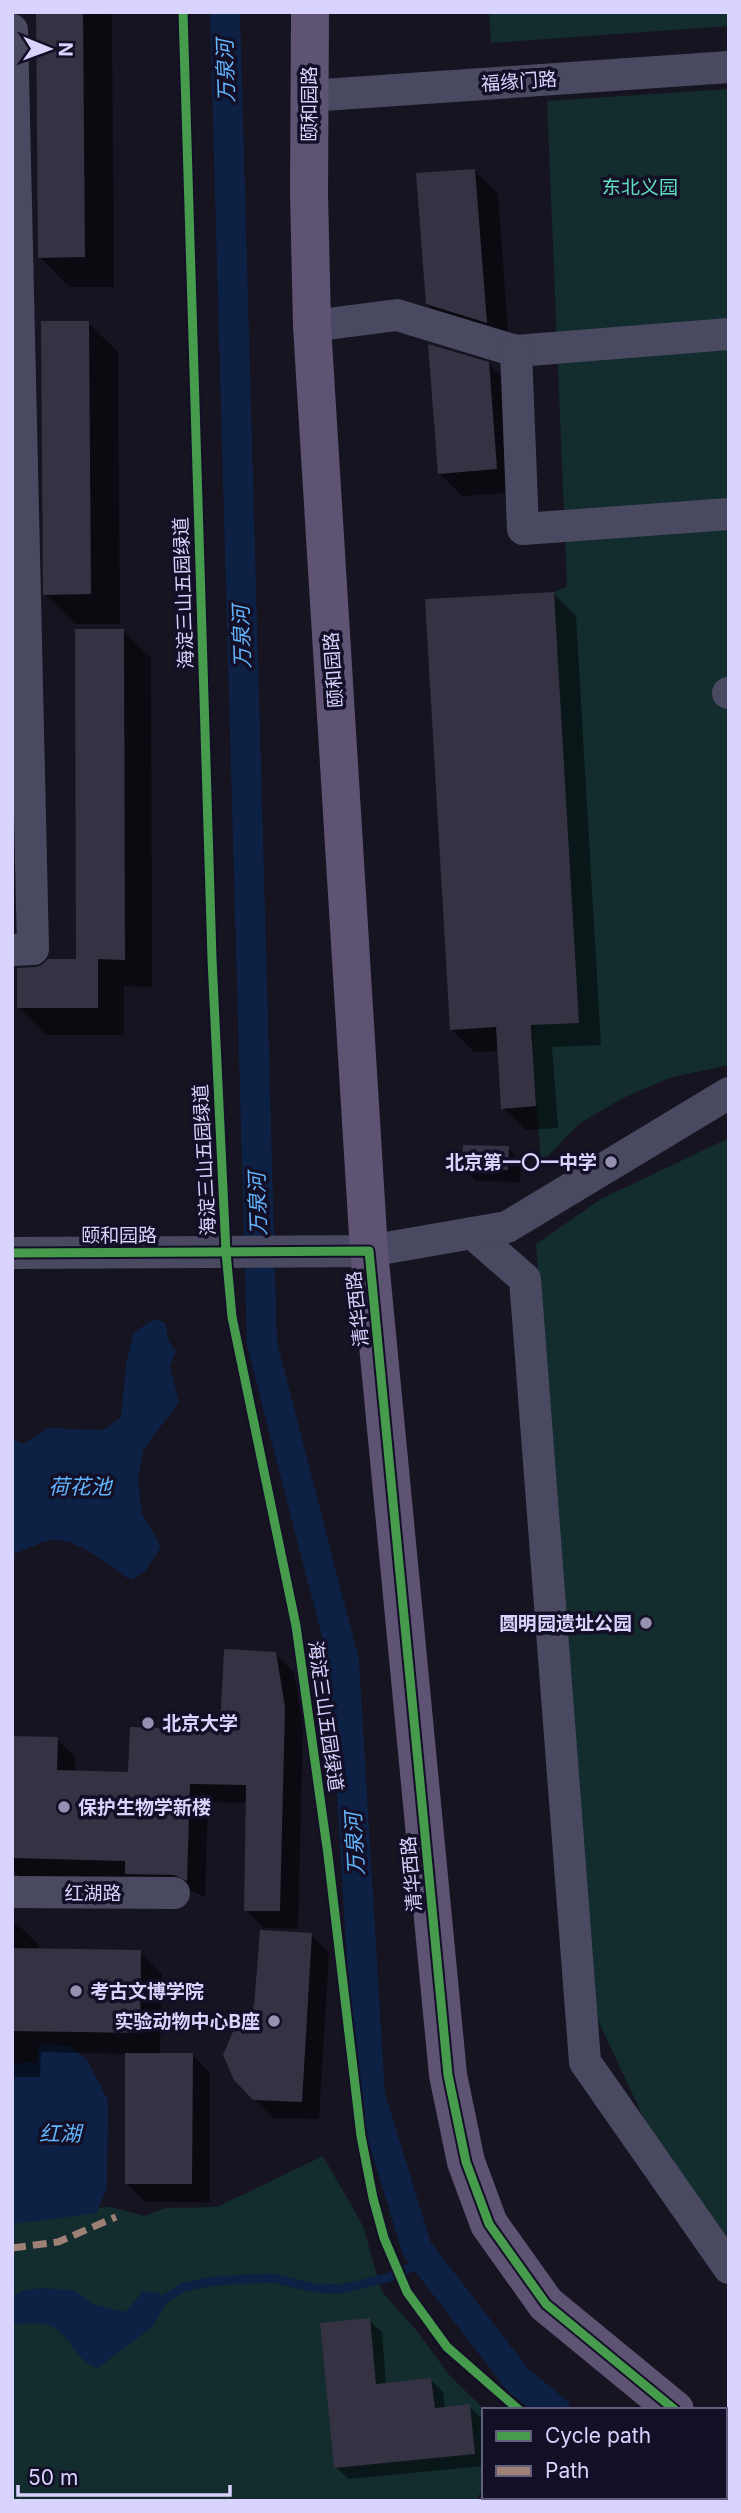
<svg xmlns="http://www.w3.org/2000/svg" width="741" height="2513" font-family="Inter,'Noto Sans SC',sans-serif">
<style>
.green{fill:#132c2d}
.water{fill:#0d2144}
.shadow{fill:#0007}
.lines{fill:none;stroke-linecap:round;stroke-linejoin:round}
.stream{stroke:#0d2144;stroke-width:9}
.canal{stroke:#0d2144;stroke-width:30}
.building{fill:#343243}
.minor{stroke:#4a4962;stroke-width:32}
.major{stroke:#5e5373;stroke-width:38}
.quiet{stroke:#9e8076;stroke-width:7;stroke-dasharray:14 7;stroke-linecap:butt}
.cycleway-casing{stroke:#130f26;stroke-width:13}
.cycleway{stroke:#469c4c;stroke-width:9}
.poi-dot{fill:#9591b1;stroke:#130f26;stroke-width:2.5}
.labels{text-anchor:middle;stroke-width:7;stroke-linejoin:round;paint-order:stroke}
.street-label{font-size:19px;fill:#d9d4ff;stroke:#130f26}
.park-label{font-size:19px;fill:#5fe0c0;stroke:#130f26}
.poi-label{font-size:19px;font-weight:bold;fill:#d9d4ff;stroke:#130f26;text-anchor:end}
.water-label{font-size:21px;font-style:italic;fill:#62b6ff;stroke:#130f26}
</style>
<rect width="100%" height="100%" fill="#161421"/>
<!-- green -->
<g class="green">
<path d="M489 12H729V26L491 43Z"/>
<path d="M729 89V1065L669 1078 621 1099 580 1123 541 1163 533 1058V1025L579 1022 554 592 567 587 547 101Z"/>
<path d="M729 1138V2240L654 2140 589 2001 536 1244 601 1199Z"/>
<path d="M323 2156 363 2226 382 2292 417 2331 450 2376 485 2410 484 2488 475 2501H12V2212L111 2207 144 2216 165 2208 217 2207Z"/>
</g>
<!-- water -->
<g class="water">
<path d="M154 1319 165 1323 169 1342 176 1351 170 1367 179 1402 143 1450 138 1480 142 1513 161 1547 145 1571 131 1580C106 1565 75 1532 43 1542 32 1546 22 1551 12 1555V1439L24 1444 47 1428 104 1430 121 1417 126 1365 133 1333Z"/>
<path d="M39 2044 70 2046 87 2060 108 2100 107 2187 97 2213 12 2224V2065L24 2062 37 2063Z"/>
<path d="M42 2288 74 2290 93 2304 125 2312 143 2291 160 2293 165 2305 153 2326 98 2368C76 2362 72 2337 52 2327 42 2322 24 2324 12 2324V2296L25 2290Z"/>
</g>
<!-- shadow -->
<g class="shadow">
<path d="M38 12H109L112 15 114 287H69L40 257Z"/>
<path d="M475 171 498 194 509 345 451 327 427 304Z"/>
<path d="M88 323 118 352 120 624H75L45 594Z"/>
<path d="M488 364 512 387 519 492 462 496 439 473Z"/>
<path d="M553 593 576 616 601 1045 552 1047 558 1128 526 1130 503 1108 499 1051 474 1052 451 1029Z"/>
<path d="M123 631 151 658 152 987 124 986V1035H46L18 1007 78 961Z"/>
<path d="M508 1148 521 1161 520 1182 476 1181 464 1168Z"/>
<path d="M275 1654 294 1672 303 1726 298 1929 264 1928 246 1910 247 1803 208 1802 205 1897 194 1892H145L131 1878 19 1876 12 1869V1738L57 1739 75 1757V1772L130 1773 221 1732Z"/>
<path d="M12 1924H17L39 1945V1950L140 1952 162 1974 160 2054H192L210 2073V2202H145L126 2183 127 2054 41 2052 40 2077H12Z"/>
<path d="M311 1935 329 1953 319 2119 273 2118 254 2099 256 2006Z"/>
<path d="M369 2320 382 2332 386 2384 431 2380 443 2392 445 2409 469 2406 482 2419 484 2466 348 2479 336 2467Z"/>
<path d="M491 2497H563L567 2501H488Z"/>
</g>
<g class="lines">
<!-- stream -->
<path class="stream" d="M163 2300 184 2287 214 2281 273 2278 314 2288 342 2289 387 2278 426 2261"/>
<!-- canal -->
<g class="canal">
<path d="M225 12 262 1344 344 1662 370 2096 417 2249 518 2380 555 2410"/>
<path d="M665 2497 669 2501"/>
</g>
</g>
<!-- building -->
<g class="building">
<path d="M36 12H83L85 257 38 258Z"/>
<path d="M475 169 487 323 426 304 416 173Z"/>
<path d="M41 321H89L91 594 43 595Z"/>
<path d="M428 344 489 362 497 469 438 474Z"/>
<path d="M554 592 579 1023 531 1025 536 1106 501 1109 496 1027 450 1030 425 599Z"/>
<path d="M75 629H124L125 960 98 959V1008H17V968L35 967 42 965 48 959H76Z"/>
<path d="M463 1145 509 1146 508 1170 462 1169Z"/>
<path d="M224 1649 276 1652 285 1707 280 1911H244L246 1785 190 1784 187 1881 174 1875 125 1874V1861L12 1858V1736L58 1737 57 1770 128 1772 130 1727 220 1730Z"/>
<path d="M260 1930 312 1933 302 2102 253 2100 234 2080 223 2055 235 2027 254 2006Z"/>
<path d="M12 1948 141 1950 140 2033 12 2031Z"/>
<path d="M125 2053H193L192 2184H125Z"/>
<path d="M370 2318 376 2384 431 2378 435 2408 470 2404 475 2454 334 2468 320 2323Z"/>
</g>
<g class="lines">
<!-- minor -->
<g class="minor">
<path d="M12 30 33 949 12 950"/>
<path d="M309 96 729 67"/>
<path d="M312 326 397 315 516 351 729 334"/>
<path d="M516 351 523 529 729 514"/>
<path d="M728 693H729"/>
<path d="M472 1233 525 1279 585 2062 729 2268"/>
<path d="M12 1253 369 1251 507 1227 729 1093"/>
<path d="M12 1892 174 1893"/>
</g>
<!-- major -->
<g class="major">
<path d="M310 12 309 194 312 326 369 1251 448 2075 466 2162 489 2224 546 2304 675 2410"/>
<path d="M725 2450 729 2453"/>
</g>
<!-- quiet -->
<path class="quiet" d="M12 2248 58 2242 116 2217"/>
<!-- cycleway casing -->
<g class="cycleway-casing">
<g id="cycleway">
<path d="M183 12 212 959 226 1252 232 1317 296 1626 328 1855 361 2136 373 2198 384 2238 407 2292 447 2347 519 2410"/>
<path d="M12 1253 369 1251 448 2075 466 2162 489 2224 546 2304 675 2410"/>
</g>
</g>
<!-- cycleway -->
<use href="#cycleway" class="cycleway"/>
</g>
<!-- markers -->
<g class="poi-dot">
<circle cx="611" cy="1162" r="7"/>
<circle cx="646" cy="1623" r="7"/>
<circle cx="148" cy="1723" r="7"/>
<circle cx="64" cy="1807" r="7"/>
<circle cx="76" cy="1991" r="7"/>
<circle cx="274" cy="2021" r="7"/>
</g>
<g class="labels">
<!-- street labels -->
<g class="street-label">
<text transform="translate(519 81) rotate(-4)" y="7">福缘门路</text>
<text transform="translate(309 104) rotate(-90)" y="7">颐和园路</text>
<text transform="translate(183 593) rotate(-92)" y="7">海淀三山五园绿道</text>
<text transform="translate(333 670) rotate(-94)" y="7">颐和园路</text>
<text transform="translate(204 1160) rotate(-93)" y="7">海淀三山五园绿道</text>
<text x="119" y="1242">颐和园路</text>
<text transform="translate(357 1309) rotate(-96)" y="7">清华西路</text>
<text transform="translate(326 1716) rotate(82)" y="7">海淀三山五园绿道</text>
<text transform="translate(411 1874) rotate(-95)" y="7">清华西路</text>
<text x="93" y="1900">红湖路</text>
</g>
<!-- park labels -->
<g class="park-label">
<text x="640" y="194">东北义园</text>
</g>
<!-- poi labels -->
<g class="poi-label">
<text x="597" y="1169">北京第一〇一中学</text>
<text x="632" y="1630">圆明园遗址公园</text>
<text x="162" y="1730" text-anchor="start">北京大学</text>
<text x="78" y="1814" text-anchor="start">保护生物学新楼</text>
<text x="90" y="1998" text-anchor="start">考古文博学院</text>
<text x="260" y="2028">实验动物中心B座</text>
</g>
<!-- water labels -->
<g class="water-label">
<text transform="translate(226 71) rotate(-92)" y="7">万泉河</text>
<text transform="translate(242 637) rotate(-92)" y="7">万泉河</text>
<text transform="translate(258 1204) rotate(-92)" y="7">万泉河</text>
<text x="80" y="1494">荷花池</text>
<text transform="translate(355 1844) rotate(-93)" y="7">万泉河</text>
<text x="60" y="2141">红湖</text>
</g>
</g>
<!-- border -->
<rect width="741" height="2513" fill="none" stroke="#d9d4ff" stroke-width="28"/>
<!-- legend -->
<rect x="482" y="2408" width="245" height="91" fill="#130f26" stroke="#625e7d" stroke-width="2"/>
<rect x="496" y="2431" width="35" height="10" fill="#469c4c" stroke="#625e7d" stroke-width="2"/>
<text x="545" y="2443" font-size="21" fill="#d9d4ff">Cycle path</text>
<rect x="496" y="2466" width="35" height="10" fill="#9e8076" stroke="#625e7d" stroke-width="2"/>
<text x="545" y="2478" font-size="21" fill="#d9d4ff">Path</text>
<!-- north arrow -->
<g transform="translate(49 49) rotate(91)" stroke="#130f26" stroke-width="5" paint-order="stroke">
<path d="M0-5L12 26L0 18L-12 26Z" fill="#d9d4ff"/>
<text y="-10" font-size="19" font-weight="bold" text-anchor="middle" fill="#d9d4ff">N</text>
</g>
<!-- scale -->
<path d="M18 2485v10h212v-10" fill="none" stroke="#d9d4ff" stroke-width="3.5"/>
<text x="28" y="2485" font-size="21" fill="#d9d4ff" stroke="#130f26" stroke-width="5" paint-order="stroke">50 m</text>
</svg>
